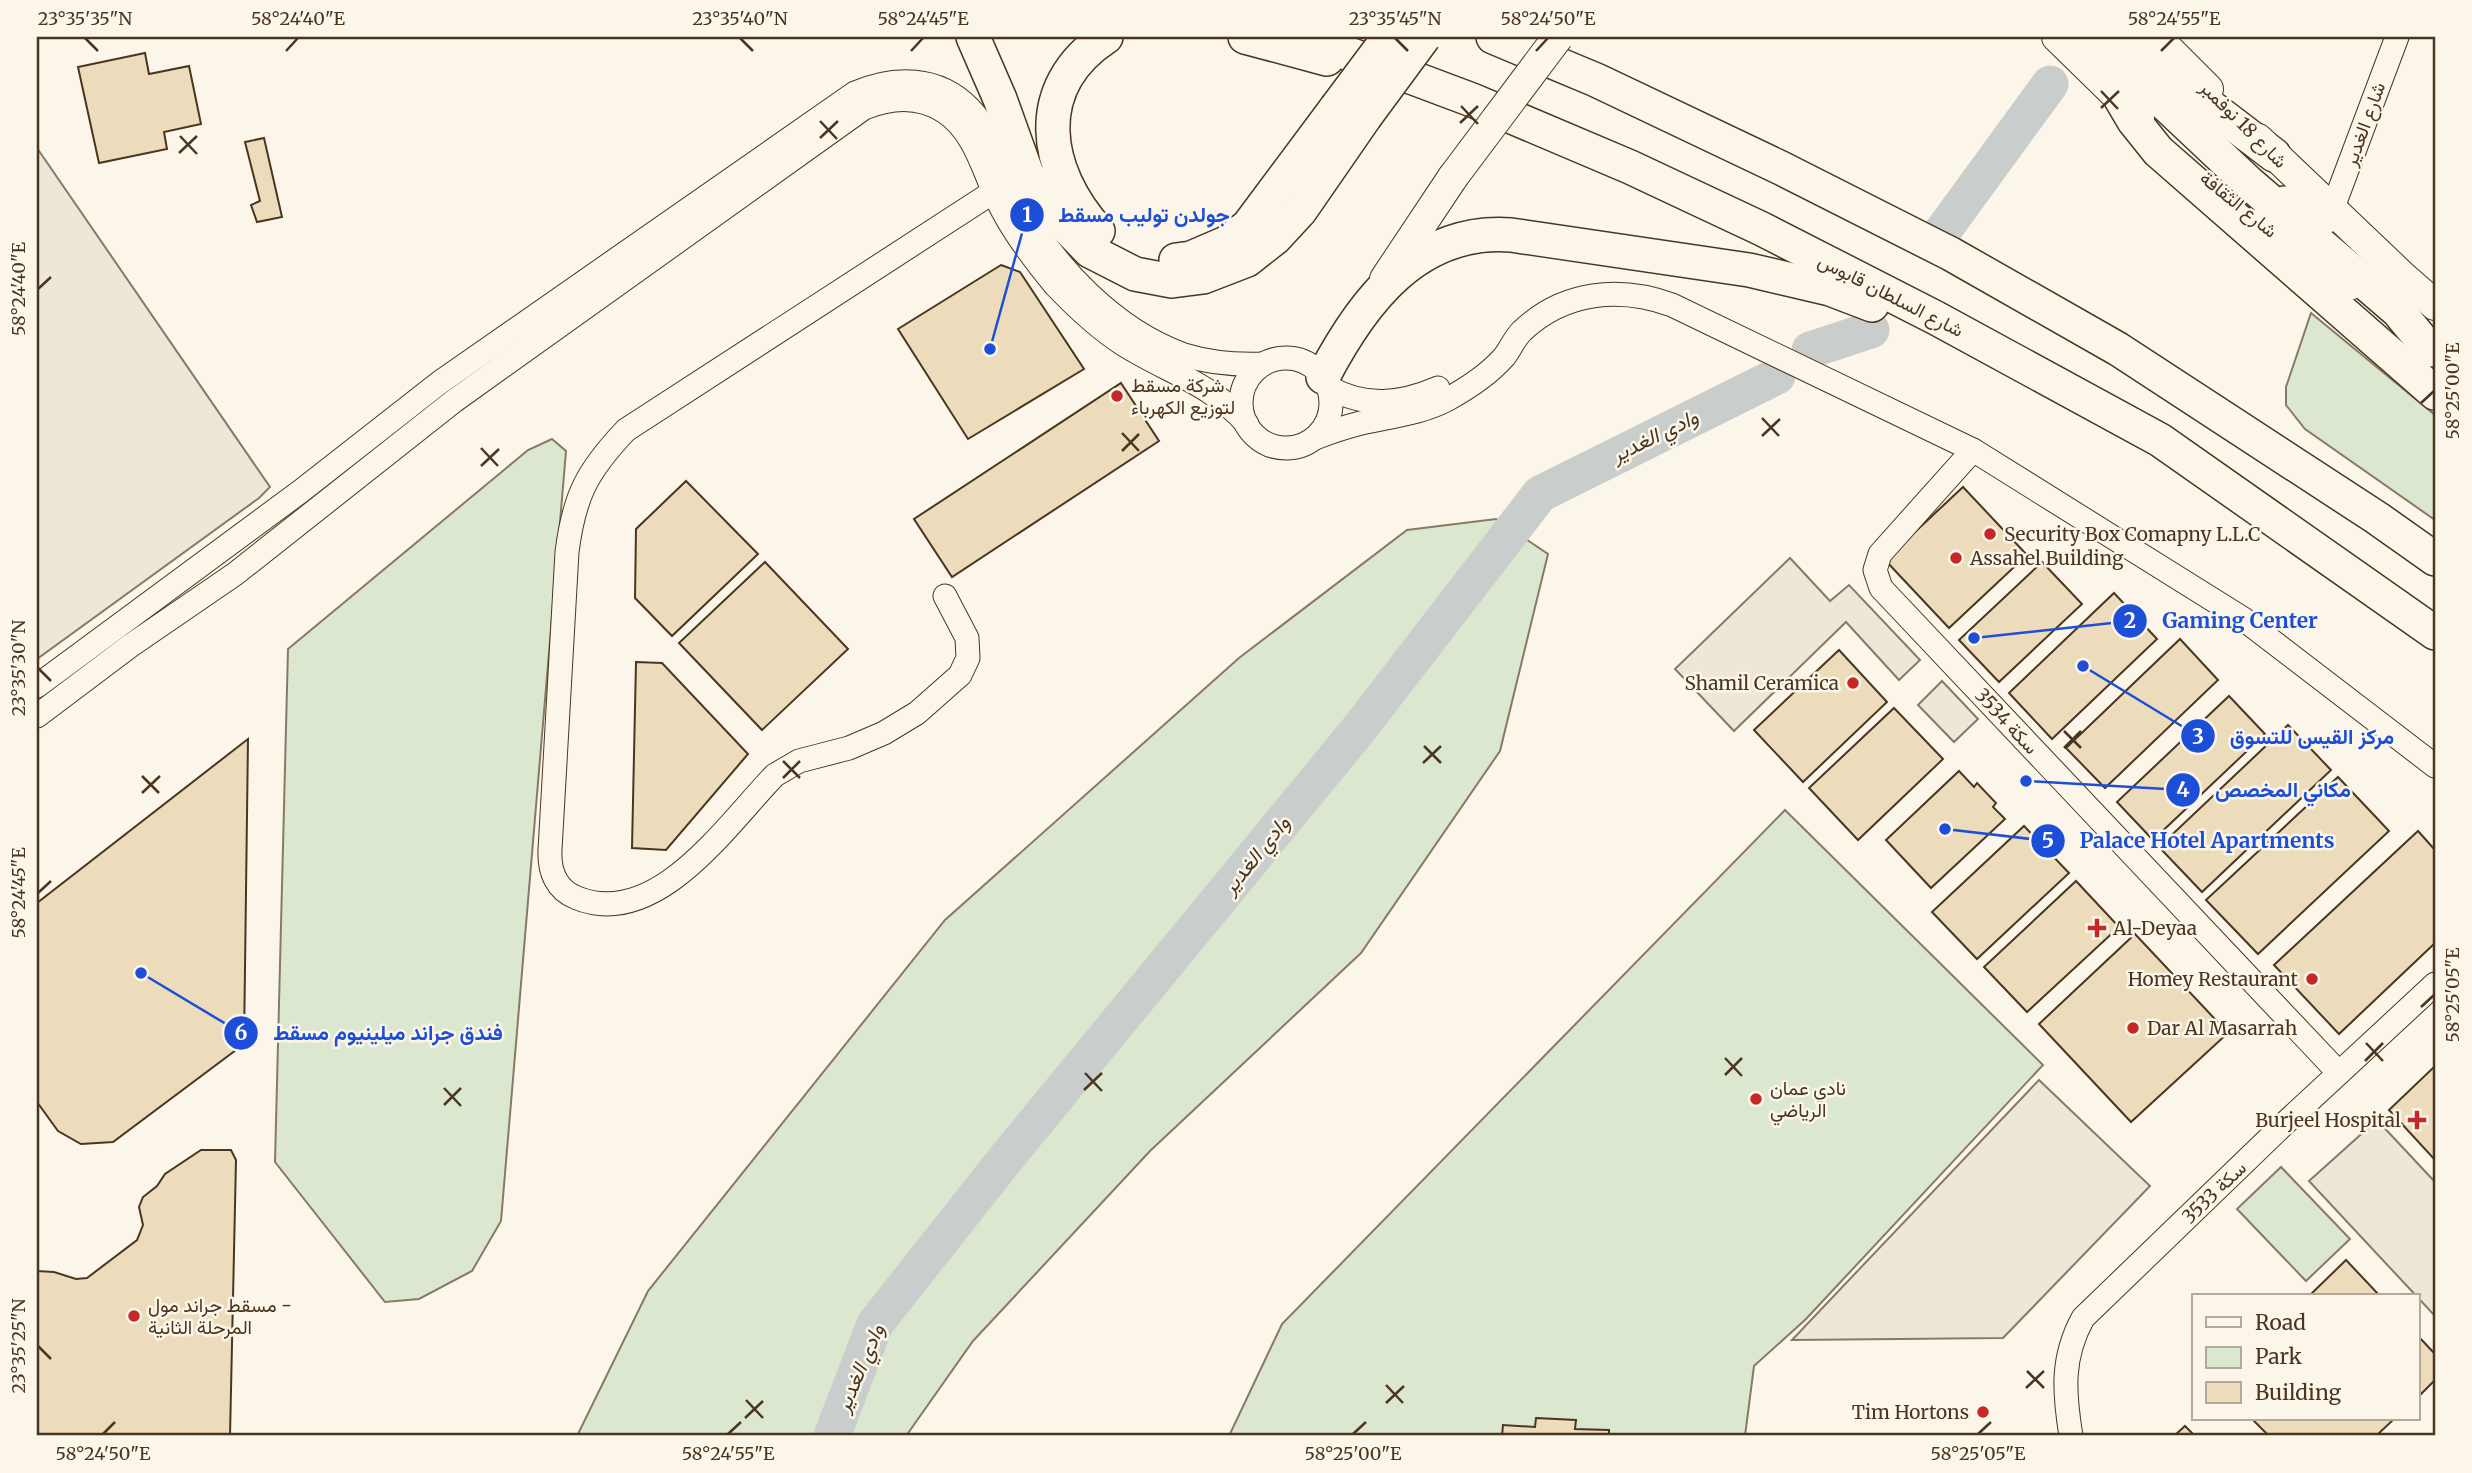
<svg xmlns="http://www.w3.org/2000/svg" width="2472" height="1473" font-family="Merriweather,Vazirmatn,serif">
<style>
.green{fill:#dce7d0;stroke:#887966;stroke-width:2}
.parking{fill:#ede7d9;stroke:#887966;stroke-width:2}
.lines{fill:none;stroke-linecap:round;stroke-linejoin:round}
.river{stroke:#c9cecd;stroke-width:37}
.building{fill:#ecdcbc;stroke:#4a3520;stroke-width:2}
.minor-casing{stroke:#4a3520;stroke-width:25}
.major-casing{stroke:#4a3520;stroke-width:32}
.highway-casing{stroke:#4a3520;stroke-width:36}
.minor{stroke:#fbf6e9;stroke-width:23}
.major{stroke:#fbf6e9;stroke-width:30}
.highway{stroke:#fbf6e9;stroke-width:33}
.major-bridge-casing{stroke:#4a3520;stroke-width:32;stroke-linecap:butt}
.highway-bridge-casing{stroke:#4a3520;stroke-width:36;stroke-linecap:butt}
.major-bridge{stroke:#fbf6e9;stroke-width:30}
.highway-bridge{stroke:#fbf6e9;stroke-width:33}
.ticks{fill:none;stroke:#4a3520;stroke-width:2.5}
.poi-dot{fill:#c62828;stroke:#fbf6e9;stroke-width:2.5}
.labels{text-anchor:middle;stroke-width:5;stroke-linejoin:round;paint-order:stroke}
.street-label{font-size:19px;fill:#4a3520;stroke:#fbf6e9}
.poi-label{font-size:19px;fill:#4a3520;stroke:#fbf6e9;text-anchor:start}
.water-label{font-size:21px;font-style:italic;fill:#4a3520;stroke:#fbf6e9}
.leader{fill:none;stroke:#1d4ed8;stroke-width:2.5}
.callout-dot{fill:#1d4ed8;stroke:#fbf6e9;stroke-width:2.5}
.mark-label{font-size:21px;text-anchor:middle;font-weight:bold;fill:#fff}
.callout-label{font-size:21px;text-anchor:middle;font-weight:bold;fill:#1d4ed8;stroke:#fbf6e9;stroke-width:5;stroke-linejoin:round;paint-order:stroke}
.neatline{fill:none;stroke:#4a3520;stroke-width:2.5}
.ticks-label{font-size:18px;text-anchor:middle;fill:#4a3520}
</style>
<rect width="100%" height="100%" fill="#fbf6e9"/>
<!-- green -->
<g class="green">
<path d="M2311 313 2435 415V520L2305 429 2286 405V387Z"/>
<path d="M552 439 566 451 501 1221 472 1271 419 1299 385 1302 275 1162 288 649 528 450Z"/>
<path d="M1496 519 1548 554 1500 751 1361 953 1150 1151 973 1341 906 1436H577L648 1291 945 920 1239 658 1407 530Z"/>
<path d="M1785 810 2043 1065 1806 1319 1754 1366 1745 1436H1229L1282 1324Z"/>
<path d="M2281 1167 2350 1239 2306 1281 2237 1209Z"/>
</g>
<!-- parking -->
<g class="parking">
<path d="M37 148 270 487 259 498 37 659Z"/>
<path d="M1790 558 1830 601 1849 585 1920 660 1899 680 1846 622 1734 731 1675 669Z"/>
<path d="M1942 681 1978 719 1954 742 1918 705Z"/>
<path d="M2039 1080 2150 1186 2003 1338 1792 1340Z"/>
<path d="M2377 1120 2435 1182V1316L2309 1181Z"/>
</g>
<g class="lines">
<!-- river -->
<g class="river">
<path d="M1937 239 2050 84"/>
<path d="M1810 350 1871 330"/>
<path d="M832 1436 875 1324 1007 1157 1359 729 1540 494 1777 376"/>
</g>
</g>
<!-- building -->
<g class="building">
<path d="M145 53 149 74 189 66 201 124 164 132 167 149 99 163 78 67Z"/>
<path d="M264 138 282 217 257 222 251 205 260 201 245 142Z"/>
<path d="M1001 265 1020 272 1084 369 968 439 898 329Z"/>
<path d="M1121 383 1159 441 952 577 914 519Z"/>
<path d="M686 481 758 554 672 636 635 598 636 529Z"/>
<path d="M1963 487 2027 555 1949 628 1885 560Z"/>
<path d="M765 562 848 649 762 730 679 643Z"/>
<path d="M2042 562 2082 604 1999 682 1959 640Z"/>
<path d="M2114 593 2157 639 2052 739 2009 693Z"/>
<path d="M2180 639 2218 680 2105 788 2066 748Z"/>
<path d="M1839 650 1887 702 1803 782 1754 730Z"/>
<path d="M636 662 662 663 748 754 666 850 632 848Z"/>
<path d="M2229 696 2265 734 2153 840 2117 802Z"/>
<path d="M1894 708 1943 759 1858 840 1809 788Z"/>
<path d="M2288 725 2331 770 2202 892 2159 847Z"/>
<path d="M248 739 244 1044 113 1142 81 1144 58 1131 37 1102V903Z"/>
<path d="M1959 771 1974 787 1977 783 1996 803 1993 807 2005 819 1931 888 1886 840Z"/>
<path d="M2338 777 2389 831 2258 954 2206 900Z"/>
<path d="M2024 826 2069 873 1977 959 1932 912Z"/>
<path d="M2418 831 2435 850V943L2339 1034 2274 965Z"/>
<path d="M2076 881 2119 927 2027 1012 1984 967Z"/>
<path d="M2135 934 2228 1033 2131 1122 2039 1024Z"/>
<path d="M2435 1066V1160L2389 1110Z"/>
<path d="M201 1150H231L236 1160 230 1436H37V1271L54 1272 76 1279 87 1278 137 1240 143 1225 139 1207 143 1197 157 1186 165 1174Z"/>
<path d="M2346 1260 2380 1296H2309Z"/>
<path d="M2418 1336 2435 1354V1380L2418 1397Z"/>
<path d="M1536 1418 1576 1420 1575 1429 1609 1430V1436H1502L1503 1425 1535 1427Z"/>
<path d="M2252 1419H2394L2376 1436H2269Z"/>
<path d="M2185 1426 2195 1436H2174Z"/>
</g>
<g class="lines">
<!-- minor casing -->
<g class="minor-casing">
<g id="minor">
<path d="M2332 210 2397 37"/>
<circle cx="1286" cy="403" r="45"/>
<path d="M1328 387C1365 408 1401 404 1438 388"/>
<path d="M1315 438C1330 432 1345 427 1361 423 1391 416 1420 414 1448 399 1468 388 1489 374 1504 357 1511 348 1514 339 1522 331 1564 291 1620 286 1672 305L1973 450 2242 618 2435 766"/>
<path d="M1973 450 1880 554 1875 570 1881 588 2339 1073"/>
<path d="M945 596 967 638 968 658 960 675 917 713 884 733 849 748 799 761 775 775C727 824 657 930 577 898 556 890 549 871 550 850L567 552C574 496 587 471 626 430L993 192"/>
<path d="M37 686 301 491 439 383 855 93C894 76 938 76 969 108 994 133 1002 171 1019 202 1053 266 1114 330 1184 355 1210 363 1236 365 1263 364"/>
<path d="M37 716 130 646 235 574 454 401 864 108C891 97 920 95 945 112 978 134 985 179 1003 211 1017 238 1036 262 1055 285 1075 306 1098 328 1123 344 1167 372 1211 383 1247 424"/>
<path d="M2071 1436C2064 1393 2061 1358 2083 1318L2283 1125 2435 984"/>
</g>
</g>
<!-- major casing -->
<g class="major-casing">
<g id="major">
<path d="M2057 37 2139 117"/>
<path d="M2156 37 2208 89"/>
<path d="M2258 139 2403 277 2435 305"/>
<path d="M2260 224 2349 285"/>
<path d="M1385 279 1453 177"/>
</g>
</g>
<!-- highway casing -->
<g class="highway-casing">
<g id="highway">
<path d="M973 37 1000 99 1027 174 1058 218 1090 251 1135 274 1172 281 1203 277 1247 260 1275 238 1300 211 1365 117"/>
<path d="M1245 37 1327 59"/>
<path d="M1304 37 1472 100 1630 167 1762 229 1936 318 2160 440 2435 633"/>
<path d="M1493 37 1596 80 1781 168 1951 254 2118 349 2377 518 2435 559"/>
<path d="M2094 37 2249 183 2398 311 2430 350"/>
<path d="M2129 37 2186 88 2274 155"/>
<path d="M2121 99 2134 121 2158 151 2435 393"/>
<path d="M2285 203C2300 216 2316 230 2332 210"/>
<path d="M1098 231C1043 170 1030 87 1106 37"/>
<path d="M1176 260 1191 258 1226 243 1248 226 1336 108"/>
<path d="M1323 377C1362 302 1417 228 1511 235L1749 270 1830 289 1872 305"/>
</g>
</g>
<!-- minor -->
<use href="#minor" class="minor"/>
<!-- major -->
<use href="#major" class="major"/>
<!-- highway -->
<use href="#highway" class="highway"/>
<!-- major-bridge casing -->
<g class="major-bridge-casing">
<path id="major-bridge" d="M1453 177 1558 37"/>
</g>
<!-- highway-bridge casing -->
<g class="highway-bridge-casing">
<g id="highway-bridge">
<path d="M1336 108 1389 37"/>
<path d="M1365 117 1424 37"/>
</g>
</g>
<!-- major-bridge -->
<use href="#major-bridge" class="major-bridge"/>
<!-- highway-bridge -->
<use href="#highway-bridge" class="highway-bridge"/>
</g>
<!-- ticks -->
<path class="ticks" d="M85 38 98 51M740 38 753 51M1395 38 1408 51M286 51 298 38M911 51 923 38M1536 51 1548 38M2161 51 2174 38M2101 91 2118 109M1461 106 1478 124M2101 108 2119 91M820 121 837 139M1460 123 1478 106M180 136 197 154M820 138 838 121M179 153 197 136M38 289 51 277M2421 403 2434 391M1762 418 1779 436M1122 433 1139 451M1762 436 1780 419M481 448 498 466M1122 451 1139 434M481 466 499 449M38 668 51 681M2064 731 2081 748M1424 746 1441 763M2064 748 2081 731M783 761 800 778M1423 763 1441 746M142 776 159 793M783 778 800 761M142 793 160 776M38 893 51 881M2421 1007 2434 995M2366 1043 2383 1061M1725 1058 1742 1076M2365 1061 2383 1043M1085 1073 1102 1091M1725 1075 1742 1058M444 1088 461 1106M1084 1090 1102 1073M444 1105 461 1088M38 1346 51 1359M2027 1371 2044 1388M1386 1385 1403 1403M2026 1388 2044 1371M746 1400 763 1418M1386 1403 1404 1386M745 1418 763 1401M103 1434 115 1422M728 1434 741 1422M1353 1434 1366 1422M1978 1434 1991 1422"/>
<!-- markers -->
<g class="poi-dot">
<circle cx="1117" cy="396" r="7"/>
<circle cx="1990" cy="534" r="7"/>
<circle cx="1956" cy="558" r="7"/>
<circle cx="1853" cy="683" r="7"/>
<path d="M2093.5 917.5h7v7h7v7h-7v7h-7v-7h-7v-7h7z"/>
<circle cx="2312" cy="979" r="7"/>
<circle cx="2133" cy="1028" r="7"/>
<circle cx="1756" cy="1099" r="7"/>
<path d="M2413.5 1109.5h7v7h7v7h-7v7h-7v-7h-7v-7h7z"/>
<circle cx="134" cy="1316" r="7"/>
<circle cx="1983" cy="1412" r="7"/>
</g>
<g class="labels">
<!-- street labels -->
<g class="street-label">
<text transform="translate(2244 124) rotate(45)" y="7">شارع 18 نوفمبر</text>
<text transform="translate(2364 124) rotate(-70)" y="7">شارع الغدير</text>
<text transform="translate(2239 204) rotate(39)" y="7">شارع الثقافة</text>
<text transform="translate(1891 295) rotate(27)" y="7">شارع السلطان قابوس</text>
<text transform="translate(2007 721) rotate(47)" y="7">سكة 3534</text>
<text transform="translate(2214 1192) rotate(-44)" y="7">سكة 3533</text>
</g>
<!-- poi labels -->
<g class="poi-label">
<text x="1131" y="392">شركة مسقط<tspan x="1131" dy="22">لتوزيع الكهرباء</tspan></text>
<text x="2004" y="541">Security Box Comapny L.L.C</text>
<text x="1970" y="565">Assahel Building</text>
<text x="1839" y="690" text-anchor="end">Shamil Ceramica</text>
<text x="2113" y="935">Al-Deyaa</text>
<text x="2298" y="986" text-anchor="end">Homey Restaurant</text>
<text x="2147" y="1035">Dar Al Masarrah</text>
<text x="1770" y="1095">نادي عمان<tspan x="1770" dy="22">الرياضي</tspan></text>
<text x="2401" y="1127" text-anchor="end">Burjeel Hospital</text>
<text x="148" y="1312">مسقط جراند مول -<tspan x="148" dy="22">المرحلة الثانية</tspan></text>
<text x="1969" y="1419" text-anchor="end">Tim Hortons</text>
</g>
<!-- water labels -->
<g class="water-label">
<text transform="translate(1655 436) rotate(-26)" y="7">وادي الغدير</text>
<text transform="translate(1256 855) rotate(-51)" y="7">وادي الغدير</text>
<text transform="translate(860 1368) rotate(-67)" y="7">وادي الغدير</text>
</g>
</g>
<!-- callouts -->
<path class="leader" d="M990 349L1027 215M1974 638L2130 621M2083 666L2198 736M2026 781L2183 790M1945 829L2048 841M141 973L241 1033"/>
<g class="callout-dot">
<circle cx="990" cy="349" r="7"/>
<circle cx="1974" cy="638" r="7"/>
<circle cx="2083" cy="666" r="7"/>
<circle cx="2026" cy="781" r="7"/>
<circle cx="1945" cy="829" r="7"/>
<circle cx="141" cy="973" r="7"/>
<circle cx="1027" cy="215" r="18"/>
<circle cx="2130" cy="621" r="18"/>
<circle cx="2198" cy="736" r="18"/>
<circle cx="2183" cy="790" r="18"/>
<circle cx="2048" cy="841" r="18"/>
<circle cx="241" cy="1033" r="18"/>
</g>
<g class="mark-label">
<text x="1027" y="222">1</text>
<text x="2130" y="628">2</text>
<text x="2198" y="744">3</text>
<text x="2183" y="797">4</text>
<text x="2048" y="848">5</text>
<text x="241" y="1040">6</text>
</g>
<g class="callout-label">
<text x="1144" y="222">جولدن توليب مسقط</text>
<text x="2240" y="628">Gaming Center</text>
<text x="2312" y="744">مركز القيس للتسوق</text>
<text x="2283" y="797">مكاني المخصص</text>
<text x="2207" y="848">Palace Hotel Apartments</text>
<text x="388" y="1040">فندق جراند ميلينيوم مسقط</text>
</g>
<!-- border -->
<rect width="2472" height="1473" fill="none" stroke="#fbf6e9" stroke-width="77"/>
<!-- legend -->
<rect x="2192" y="1294" width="228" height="126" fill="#fbf6e9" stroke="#b4a999" stroke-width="2"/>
<rect x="2206" y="1317" width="35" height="10" fill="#fbf6e9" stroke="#b4a999" stroke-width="2"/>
<text x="2255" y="1330" font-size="21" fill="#4a3520">Road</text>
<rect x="2206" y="1347" width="35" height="21" fill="#dce7d0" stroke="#b4a999" stroke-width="2"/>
<text x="2255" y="1364" font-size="21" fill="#4a3520">Park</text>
<rect x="2206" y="1382" width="35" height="21" fill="#ecdcbc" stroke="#b4a999" stroke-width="2"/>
<text x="2255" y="1400" font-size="21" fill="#4a3520">Building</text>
<rect x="38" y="38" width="2396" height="1396" class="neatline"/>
<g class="ticks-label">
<text x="85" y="25">23°35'35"N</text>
<text x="298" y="25">58°24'40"E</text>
<text x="740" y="25">23°35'40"N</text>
<text x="923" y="25">58°24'45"E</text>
<text x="1395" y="25">23°35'45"N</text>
<text x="1548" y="25">58°24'50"E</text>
<text x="2174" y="25">58°24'55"E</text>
<text transform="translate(19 289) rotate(-90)" y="6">58°24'40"E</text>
<text transform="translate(2453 391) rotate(-90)" y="6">58°25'00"E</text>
<text transform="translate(19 668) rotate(-90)" y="6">23°35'30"N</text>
<text transform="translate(19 893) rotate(-90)" y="6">58°24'45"E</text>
<text transform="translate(2453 995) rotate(-90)" y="6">58°25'05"E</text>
<text transform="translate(19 1346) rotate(-90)" y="6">23°35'25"N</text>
<text x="103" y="1460">58°24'50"E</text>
<text x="728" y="1460">58°24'55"E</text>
<text x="1353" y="1460">58°25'00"E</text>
<text x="1978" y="1460">58°25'05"E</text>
</g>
</svg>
